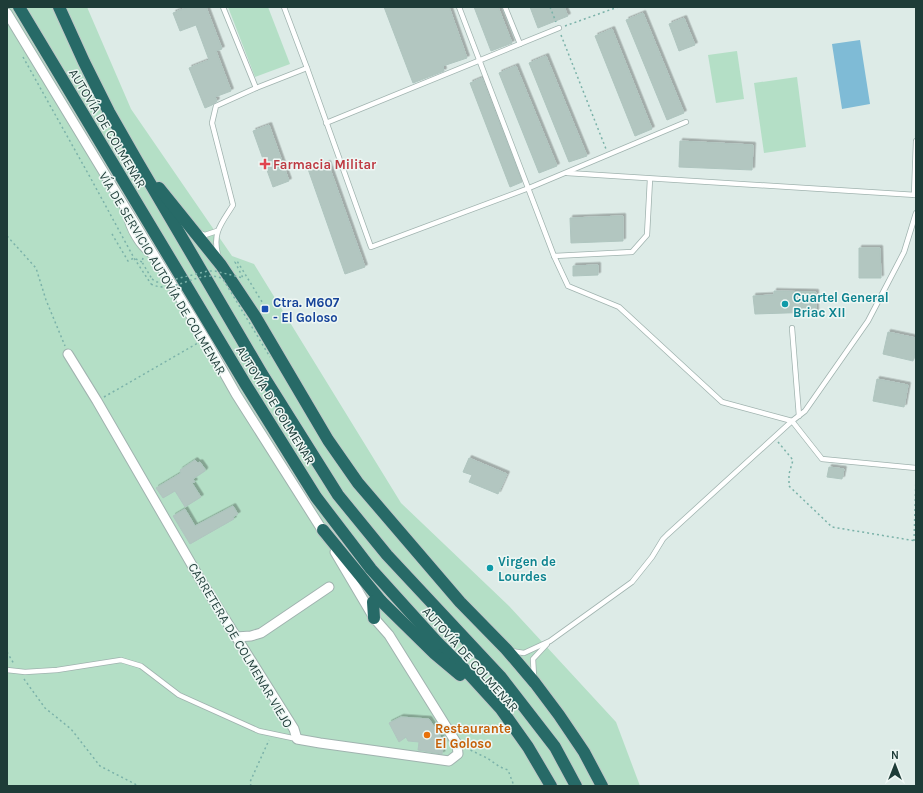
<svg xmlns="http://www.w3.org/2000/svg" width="923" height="793" font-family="Karla,sans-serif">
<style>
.green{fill:#b4dfc6}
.water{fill:#7fbbd6}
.building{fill:#b2c6c0;stroke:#afc5bf;filter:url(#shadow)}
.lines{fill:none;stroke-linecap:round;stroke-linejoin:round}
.lane-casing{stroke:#a0b3af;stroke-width:6}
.street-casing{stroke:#a0b3af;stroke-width:11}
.highway-casing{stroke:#c0c8c7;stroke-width:14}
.path{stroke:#7bb2a9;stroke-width:1.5;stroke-dasharray:2 3;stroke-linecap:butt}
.lane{stroke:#fff;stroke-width:4.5}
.street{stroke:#fff;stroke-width:9}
.highway{stroke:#276a67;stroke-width:12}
.path-bridge{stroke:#7bb2a9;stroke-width:1.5;stroke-dasharray:2 3;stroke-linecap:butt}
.health-dot{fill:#e0444e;stroke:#eef7f4;stroke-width:1.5}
.culture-dot{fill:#0f9aa8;stroke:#eef7f4;stroke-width:1.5}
.transit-dot{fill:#1a4fb4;stroke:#eef7f4;stroke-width:1.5}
.food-dot{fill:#e8710a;stroke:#eef7f4;stroke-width:1.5}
.labels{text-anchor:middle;stroke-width:3;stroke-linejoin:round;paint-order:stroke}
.street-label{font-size:13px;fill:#1e3c38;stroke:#eef7f4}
.health-label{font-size:13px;font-weight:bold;fill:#be3a42;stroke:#eef7f4;text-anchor:start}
.culture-label{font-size:13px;font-weight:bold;fill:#0d838f;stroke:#eef7f4;text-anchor:start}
.transit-label{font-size:13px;font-weight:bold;fill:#164399;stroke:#eef7f4;text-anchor:start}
.food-label{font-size:13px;font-weight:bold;fill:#c56008;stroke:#eef7f4;text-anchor:start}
</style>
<defs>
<filter id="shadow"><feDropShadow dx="2.5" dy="-2.5" stdDeviation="0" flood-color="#0004"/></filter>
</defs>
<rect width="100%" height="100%" fill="#ddebe7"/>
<!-- green -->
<g class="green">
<path d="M7 7H87L131 109 232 256 254 264 401 503 509 606 616 722 640 786H7Z"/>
<path d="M228 7H268L290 64 255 77Z"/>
<path d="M737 51 744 99 716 103 708 55Z"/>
<path d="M797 77 806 147 764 153 754 83Z"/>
</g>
<!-- water -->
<path class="water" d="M860 40 870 104 842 109 832 44Z"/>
<!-- building -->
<g class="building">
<path d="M188 7H206L222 49 216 51 231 91 215 97 217 101 212 105 205 108 189 68 209 60 196 25 180 31 173 13Z"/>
<path d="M384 7H449L467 58 443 66 444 71 413 83Z"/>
<path d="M474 7H498L512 43 491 51Z"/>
<path d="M530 7H564L568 16 538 28Z"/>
<path d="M643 13 684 113 667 120 626 20Z"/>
<path d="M684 18 695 45 679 51 669 24Z"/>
<path d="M612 29 652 129 635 136 595 36Z"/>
<path d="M546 56 587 156 569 162 529 63Z"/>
<path d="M516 66 557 166 539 173 499 73Z"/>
<path d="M482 78 522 182 510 187 470 83Z"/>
<path d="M269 125 289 181 273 187 253 131Z"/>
<path d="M680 141 753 145 752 170 679 167Z"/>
<path d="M328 163 365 267 345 274 308 169Z"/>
<path d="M623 216V241L571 243 570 218Z"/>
<path d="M859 248H880L881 278H859Z"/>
<path d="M598 265V275L573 276V266Z"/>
<path d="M774 291 816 292V312L755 314 753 296 774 295Z"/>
<path d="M888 332 916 338V348L913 361 883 354Z"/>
<path d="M877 379 908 385 904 407 873 401Z"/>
<path d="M469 458 507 474 498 494 469 482 472 475 463 472Z"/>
<path d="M195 460 198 463 200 462 205 469V471L193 479 195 482 192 483 201 497 185 507 175 491 163 498 156 488 181 473 180 470Z"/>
<path d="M829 467 844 469 842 479 827 477Z"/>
<path d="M233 506 238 514 233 517 234 519 190 544 173 516 185 509 195 526Z"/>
<path d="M401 717 429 719 444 742 442 754 418 750 419 742 408 741 406 737 399 742 389 723Z"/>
</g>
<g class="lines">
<!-- lane casing -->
<g class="lane-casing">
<g id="lane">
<path d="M223 7 256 88"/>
<path d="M284 7 307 68 371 247 529 188 686 122"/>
<path d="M459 7 554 256 568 286 619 307 722 402 792 421 822 459 916 468"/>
<path d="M505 7 520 44"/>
<path d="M326 123 559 28"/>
<path d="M567 173 916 195"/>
<path d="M914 195 916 141"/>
<path d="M125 213C128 229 138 248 153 257"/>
<path d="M200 233 205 235 217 231"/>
<path d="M218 255C212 232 222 223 233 205L212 123 216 106 256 88 307 68"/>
<path d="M554 256 632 252 647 235 650 179"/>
<path d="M792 328 799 416"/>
<path d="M511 651 524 653 550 641 632 582 652 557 663 539 667 535 792 421 805 411 868 321 904 252 916 213"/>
<path d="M7 670 25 672 57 670 121 660 141 666 179 695 259 731 297 739"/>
<path d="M534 677 533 659 547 644"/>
</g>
</g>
<!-- street casing -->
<g class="street-casing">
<g id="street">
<path d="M7 13 205 339 236 394 326 536"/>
<path d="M68 354 97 401 200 579 294 729 297 739 320 743 449 761 458 754 457 744 389 635 374 618 335 552"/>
<path d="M236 637 251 636 261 633 329 587"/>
</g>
</g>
<!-- highway casing -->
<g class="highway-casing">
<g id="highway">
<path d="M19 7 246 385 316 497 371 569 437 642 470 675 501 709 528 747 551 786"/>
<path d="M59 7 84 62 109 112 137 161 262 374 338 495 387 555 500 676 555 747 576 786"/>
<path d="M159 188 221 265 255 316 328 440 358 483 460 602 506 649 535 683 559 715 584 752 602 786"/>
<path d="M323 530 381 601 435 654 460 675"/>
<path d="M374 618 373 602 375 601H381"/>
</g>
</g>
<!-- path -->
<g class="path">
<path d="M550 7 556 22"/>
<path d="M565 26 618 7"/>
<path d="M561 35 606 149"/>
<path d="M23 57 90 177 134 258 151 284"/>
<path d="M112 234 128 261 134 258 142 262"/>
<path d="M7 236 36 268 46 300 65 346"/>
<path d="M143 258 142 262 152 279"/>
<path d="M104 397 198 343"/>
<path d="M778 442 793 460 789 474V486L832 527 916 541"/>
<path d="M914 541 916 475"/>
<path d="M7 652 14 664"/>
<path d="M24 679 45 708 71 729 100 766 135 784 137 786"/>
<path d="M466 748 487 758 500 767 508 770 514 786"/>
<path d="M251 786 250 782 269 740"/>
</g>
<!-- lane -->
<use href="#lane" class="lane"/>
<!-- street -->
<use href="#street" class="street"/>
<!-- highway -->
<use href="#highway" class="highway"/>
<!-- path-bridge -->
<g class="path-bridge">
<path d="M152 279 157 282H164L208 271H215L243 278 235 262 237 261 264 305"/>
<path d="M151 284C174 296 200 267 223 279L270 357"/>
</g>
</g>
<!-- markers -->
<path class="health-dot" d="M263 158h4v4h4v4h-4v4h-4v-4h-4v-4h4z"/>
<g class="culture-dot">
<circle cx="785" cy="304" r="4"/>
<circle cx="490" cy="568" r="4"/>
</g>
<rect class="transit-dot" x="261" y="305" width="8" height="8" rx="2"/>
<circle class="food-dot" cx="427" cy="735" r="4"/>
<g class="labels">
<!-- street labels -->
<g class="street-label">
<text transform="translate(108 128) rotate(59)" y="5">AUTOVÍA DE COLMENAR</text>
<text transform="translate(163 273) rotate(59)" y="5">VÍA DE SERVICIO AUTOVÍA DE COLMENAR</text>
<text transform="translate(276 405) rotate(58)" y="5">AUTOVÍA DE COLMENAR</text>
<text transform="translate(241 645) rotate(59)" y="5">CARRETERA DE COLMENAR VIEJO</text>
<text transform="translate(471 659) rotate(48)" y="5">AUTOVÍA DE COLMENAR</text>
</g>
<!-- health labels -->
<g class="health-label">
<text x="273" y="169">Farmacia Militar</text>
</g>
<!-- culture labels -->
<g class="culture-label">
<text x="793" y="302">Cuartel General<tspan x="793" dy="15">Briac XII</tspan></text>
<text x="498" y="566">Virgen de<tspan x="498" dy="15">Lourdes</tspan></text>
</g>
<!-- transit labels -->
<g class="transit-label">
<text x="273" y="307">Ctra. M607<tspan x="273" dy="15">- El Goloso</tspan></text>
</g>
<!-- food labels -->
<g class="food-label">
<text x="435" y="733">Restaurante<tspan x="435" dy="15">El Goloso</tspan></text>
</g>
</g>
<!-- border -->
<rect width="923" height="793" fill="none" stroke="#1e3c38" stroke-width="16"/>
<!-- north arrow -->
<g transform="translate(895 765)" stroke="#eef7f4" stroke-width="3" paint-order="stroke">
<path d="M0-3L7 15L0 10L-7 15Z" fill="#1e3c38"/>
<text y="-6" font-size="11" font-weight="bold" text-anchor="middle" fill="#1e3c38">N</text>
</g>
</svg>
